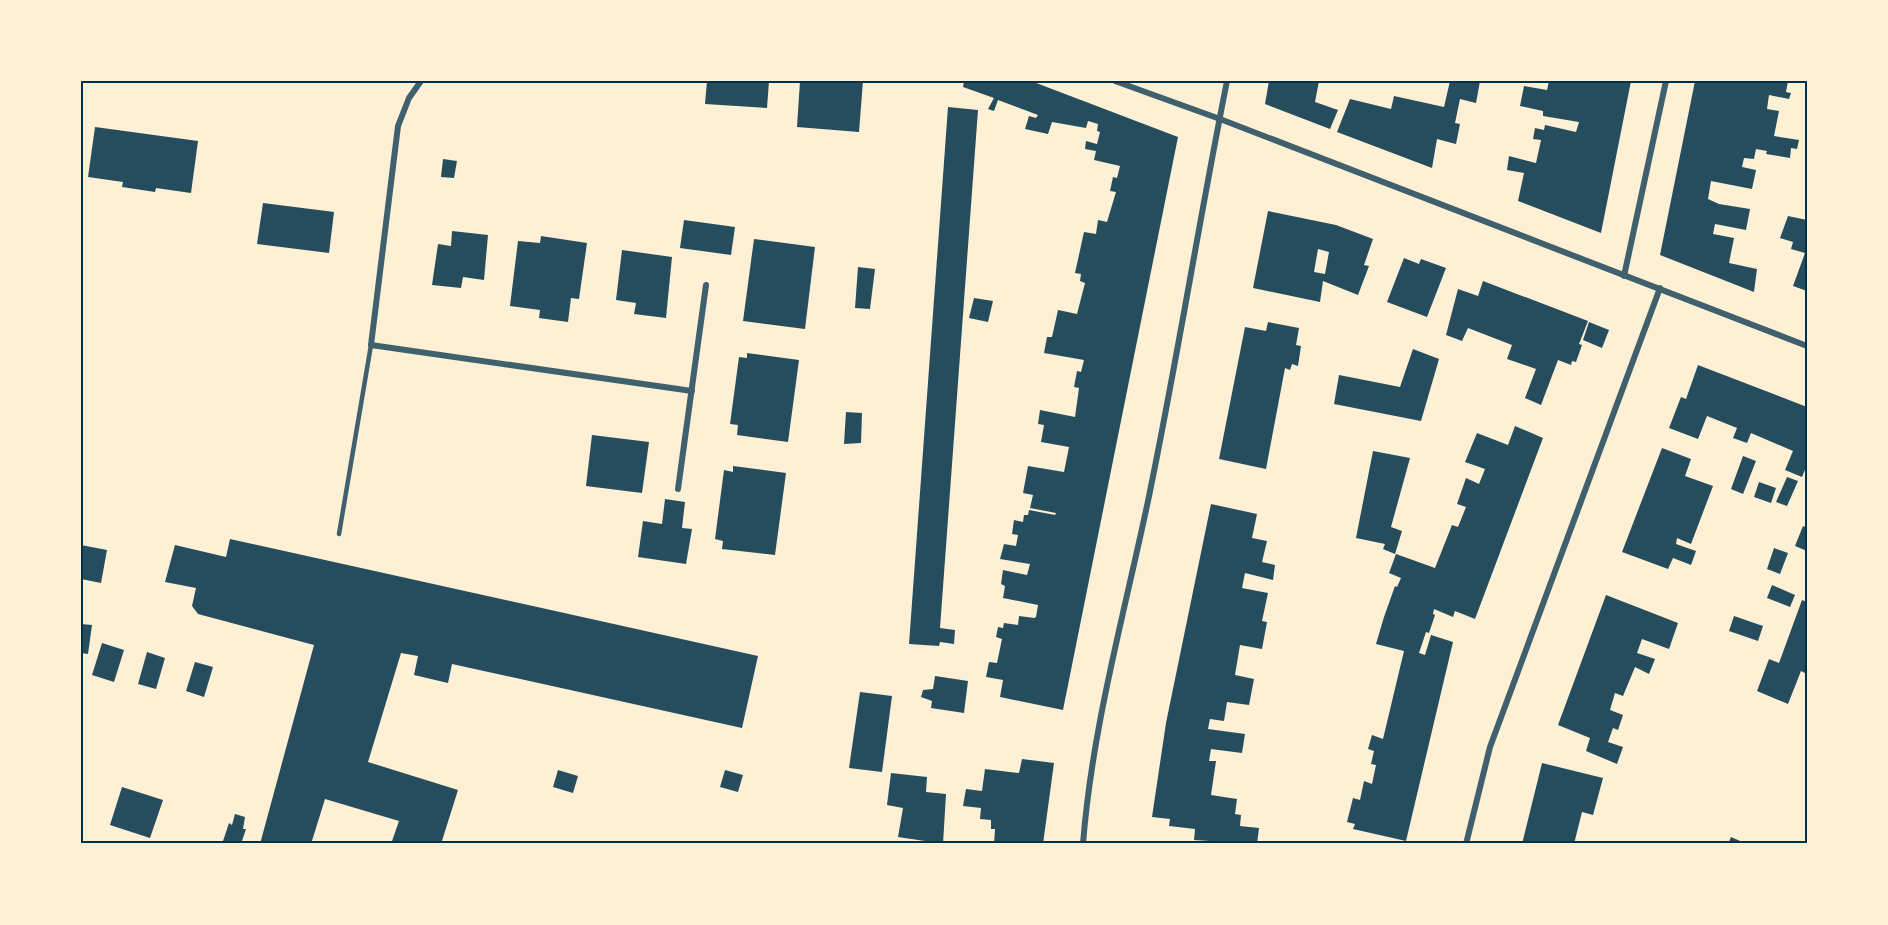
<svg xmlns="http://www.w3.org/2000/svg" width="1888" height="925" font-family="'Open Sans',sans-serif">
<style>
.building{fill:#264d5e;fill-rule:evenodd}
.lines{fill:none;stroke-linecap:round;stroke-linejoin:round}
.service{stroke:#3f606c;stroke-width:4.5}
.minor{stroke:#3f606c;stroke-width:6}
.neatline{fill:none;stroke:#003049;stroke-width:2}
</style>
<rect width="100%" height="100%" fill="#fdf0d5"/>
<!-- building -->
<g class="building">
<path d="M707 81H769L767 108 705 104Z"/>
<path d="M800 81H863L859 132 797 127Z"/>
<path d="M964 81H1031L1178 137 1063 710 1000 697 1003 680 986 677 989 662 997 663 1002 639 996 637 998 627 1003 628 1004 623 1018 625 1019 616 1034 618 1036 617 1038 605 1003 598 1005 586 1001 584 1003 570 1027 575 1030 564 1000 559 1004 544 1016 546 1018 535 1012 534 1014 520 1023 522 1024 515H1028L1029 510 1055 515 1056 513 1030 508 1033 495 1023 493 1028 466 1064 472 1069 447 1041 442 1044 425 1038 424 1040 410 1075 417 1079 388 1074 387 1077 371 1081 372 1084 360 1044 353 1047 337H1052L1058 310 1077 314 1085 283 1080 281 1081 274 1075 273 1084 232 1096 234 1098 220 1107 222 1116 192 1110 191 1113 177 1117 178 1120 166 1094 160 1096 151 1085 149 1086 141 1097 144 1100 132 1097 131 1098 124 1088 121 1086 128 1052 122 1048 134 1025 129 1029 116 1036 118 1038 115 998 100 994 111 988 109 994 98 963 87Z"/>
<path d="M1269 81H1319L1315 102 1338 110 1330 129 1265 104Z"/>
<path d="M1450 81H1480L1476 103 1460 99 1455 123 1460 124 1456 144 1437 139 1432 168 1337 132 1350 99 1391 109 1394 96 1444 107Z"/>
<path d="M1549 81H1631L1601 233 1518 201 1524 173 1507 170 1509 156 1536 163 1541 140 1533 139 1535 128 1544 130 1545 125 1576 132 1579 122 1543 116V111L1520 106 1524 86 1547 90Z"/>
<path d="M1695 81H1788L1786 92 1791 93 1789 99 1769 95 1767 109 1779 111 1774 136 1799 140 1797 149 1791 148 1790 158 1766 154 1767 151 1756 149 1754 159 1744 158 1742 167 1756 170 1752 189 1711 181 1708 199 1719 204 1750 209 1746 230 1715 224 1713 234 1734 238 1729 263 1757 269 1754 292 1660 255Z"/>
<path d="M948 107 978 110 940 628 955 630 954 644 940 642 939 646 909 644Z"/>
<path d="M95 127 198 141 191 193 156 188 155 192 122 187 123 182 88 177Z"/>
<path d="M443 159 457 161 454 178 441 177Z"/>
<path d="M263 203 334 212 329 253 257 244Z"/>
<path d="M1268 211 1336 225 1373 239 1364 265 1369 266 1358 295 1323 281 1320 302 1253 288ZM1318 249 1329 252 1325 274 1314 272Z"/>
<path d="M1788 216 1807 220V291L1793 286 1805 253 1791 249 1793 242 1780 238Z"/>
<path d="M684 220 735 227 731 255 680 248Z"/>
<path d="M452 231 488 235 484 280 463 277 461 288 432 285 438 244 451 246Z"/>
<path d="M541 236 587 243 579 299 571 298 568 322 539 318 540 310 510 306 518 241 540 243Z"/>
<path d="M754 239 815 247 805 329 743 321Z"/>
<path d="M622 250 672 257 666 318 634 314 636 303 616 300Z"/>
<path d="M1404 258 1419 264 1421 259 1446 268 1427 317 1387 302Z"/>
<path d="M858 267 875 269 870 309 855 308Z"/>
<path d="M1483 281 1588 321 1579 344 1582 345 1576 362 1572 361 1571 365 1558 360 1541 405 1525 398 1536 369 1507 359 1512 345 1468 328 1462 341 1446 335 1458 289 1478 296Z"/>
<path d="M974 298 993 301 988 322 969 318Z"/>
<path d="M1268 322 1299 328 1296 345 1301 346 1298 366 1292 364 1290 370 1285 368 1266 469 1219 459 1245 327 1266 331Z"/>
<path d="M1589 322 1609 330 1602 348 1583 340Z"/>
<path d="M1413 349 1439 359 1421 421 1334 404 1339 375 1400 387Z"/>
<path d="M747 353 799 360 788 442 737 435 738 425 730 424 739 357 747 358Z"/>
<path d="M1698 365 1807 407V465L1802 477 1785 470 1793 451 1751 433 1747 443 1733 438 1737 428 1707 416 1698 439 1669 428 1681 397 1686 399Z"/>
<path d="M846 412 862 413 861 443 844 444Z"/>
<path d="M1515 426 1543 438 1475 619 1455 611 1453 617 1434 609 1433 614 1435 615 1429 633 1426 632 1419 653 1425 655 1431 635 1453 642 1406 841 1353 829 1355 824 1347 822 1353 798 1360 800 1364 781 1372 784 1376 765 1371 764 1374 751 1368 749 1372 735 1383 739 1404 651 1376 644 1384 617 1395 586 1397 587 1401 578 1389 573 1396 554 1435 568 1452 525 1458 527 1466 507 1457 504 1466 478 1479 484 1485 469 1465 462 1477 433 1508 445Z"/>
<path d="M592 435 649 442 642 493 586 486Z"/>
<path d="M1662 448 1691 459 1685 476 1713 486 1691 544 1677 538 1676 544 1696 551 1691 565 1673 558 1668 569 1622 552Z"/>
<path d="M1373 451 1410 458 1391 527 1402 531 1395 554 1383 549 1385 544 1356 538Z"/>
<path d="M1743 456 1756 461 1743 494 1731 489Z"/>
<path d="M733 466 786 473 775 555 722 549 723 541 715 539 724 470 733 472Z"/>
<path d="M1787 477 1798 481 1787 506 1776 502Z"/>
<path d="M1759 482 1776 488 1771 503 1754 497Z"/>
<path d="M665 499 685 502 682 528 692 529 686 564 638 557 643 521 662 524Z"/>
<path d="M1211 504 1257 514 1252 538 1267 541 1262 562 1275 565 1273 580 1245 573 1242 588 1268 593 1262 621 1267 622 1262 649 1240 645 1235 675 1254 679 1249 705 1227 702 1224 721 1210 719 1208 729 1245 734 1242 753 1211 749 1209 761H1216L1211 795 1237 799 1235 814 1241 815 1240 826 1259 828 1257 844 1194 840 1195 829 1169 826 1170 819 1152 817 1166 723Z"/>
<path d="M1803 526 1807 528V551L1795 546Z"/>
<path d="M230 539 758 656 742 728 452 664 448 683 414 675 418 656 401 653 368 762 458 790 441 844H391L399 821 325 799 311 844H260L314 645 198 614 192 606 196 588 165 582 175 545 226 557Z"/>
<path d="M81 545 107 550 101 583 81 579Z"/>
<path d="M1774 548 1788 553 1780 574 1767 569Z"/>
<path d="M1772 585 1795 595 1790 607 1767 598Z"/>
<path d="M1606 595 1678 623 1669 649 1642 639 1637 653 1655 659 1649 674 1635 667 1623 696 1615 693 1610 710 1623 715 1618 730 1613 728 1608 742 1623 747 1617 764 1586 751 1590 738 1558 725Z"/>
<path d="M1802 600 1807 602V674L1801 671 1788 704 1757 691 1769 659 1779 663Z"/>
<path d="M1734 616 1763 626 1758 641 1729 631Z"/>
<path d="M81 624 92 625 88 654 81 653Z"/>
<path d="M102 643 124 650 114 682 92 675Z"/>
<path d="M147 652 165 658 156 689 138 684Z"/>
<path d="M195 662 213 667 204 697 186 691Z"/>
<path d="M935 676 968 681 964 713 931 708 932 701 921 697 923 690 933 689Z"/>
<path d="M860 692 892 696 882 772 849 768Z"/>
<path d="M1022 759 1054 763 1043 844H994L995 829H991V820L980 819 981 808 963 806 966 789 982 791 985 769 1019 773Z"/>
<path d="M1542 763 1603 778 1593 815 1582 812 1574 844H1522Z"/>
<path d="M558 770 578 776 573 793 553 787Z"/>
<path d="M725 770 743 775 738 792 720 787Z"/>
<path d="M891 773 927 777 926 792 946 794 943 844H925V841L898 837 903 808 887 805Z"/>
<path d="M122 787 163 800 150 838 110 825Z"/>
<path d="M235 814 245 817 243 829H246L241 844H222L229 823 232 825Z"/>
<path d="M1731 837 1747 844H1728Z"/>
</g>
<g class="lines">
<!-- service -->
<path class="service" d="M339 534 371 345"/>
<!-- minor -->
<g class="minor">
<path d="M421 81 409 98 398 126 371 345 692 391"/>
<path d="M1115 81 1220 119 1807 346"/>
<path d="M1624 276 1666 81"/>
<path d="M678 489 706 285"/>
<path d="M1083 844C1092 728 1124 615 1148 501 1177 361 1199 221 1227 81"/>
<path d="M1466 844 1490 747 1660 288"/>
</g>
</g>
<!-- border -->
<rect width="1888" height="925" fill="none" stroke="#fdf0d5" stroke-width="165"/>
<rect x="82" y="82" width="1724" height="760" class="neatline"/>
</svg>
